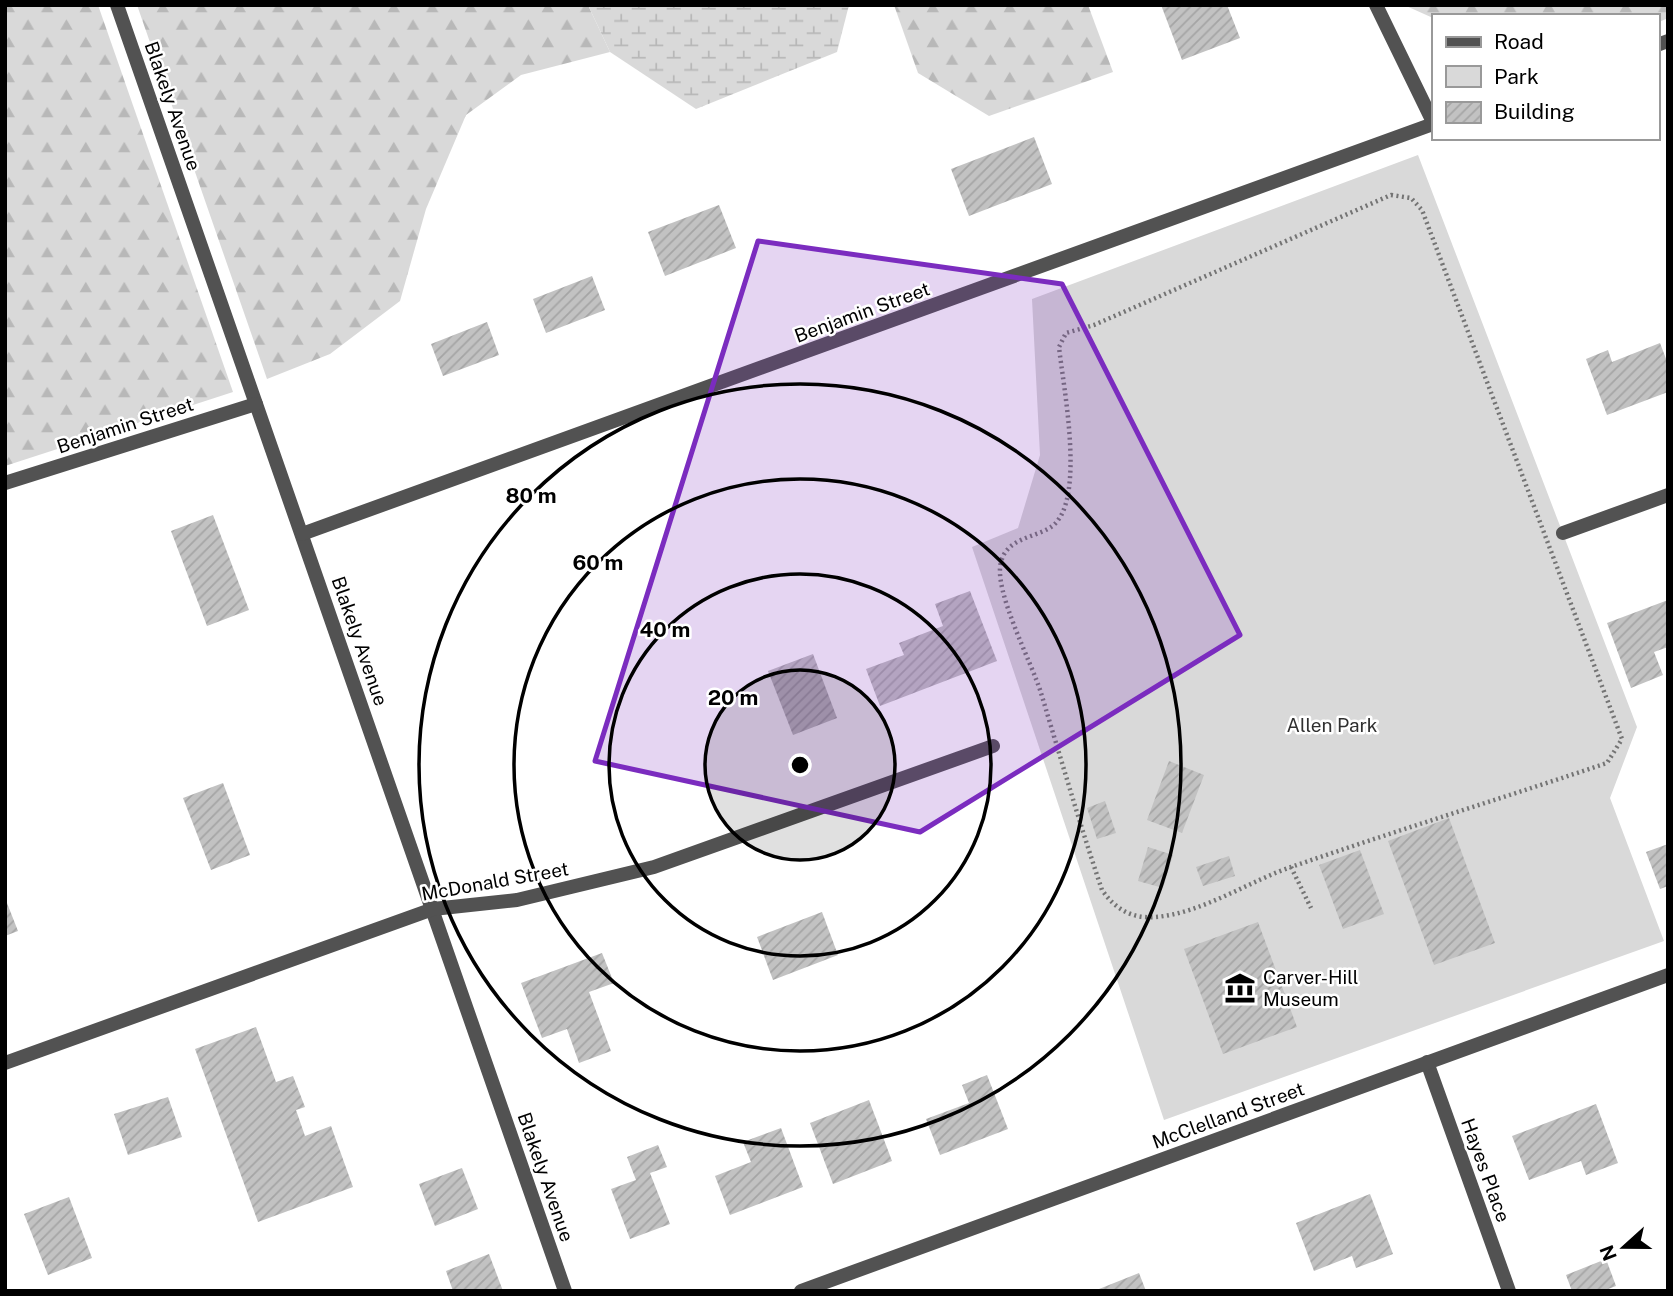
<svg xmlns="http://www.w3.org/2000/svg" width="1673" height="1296" font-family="'Public Sans',sans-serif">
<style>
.green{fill:#d9d9d9}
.forest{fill:url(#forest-firs)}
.wetland{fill:url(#wetland-marsh)}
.building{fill:url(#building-hatch)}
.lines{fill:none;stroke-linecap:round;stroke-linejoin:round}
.path{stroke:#747474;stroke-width:4.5;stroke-dasharray:2 3.5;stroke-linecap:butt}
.minor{stroke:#525252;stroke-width:14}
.marked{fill:#7b2cbf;fill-opacity:0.2;stroke:#7b2cbf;stroke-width:5;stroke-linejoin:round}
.ring{fill:none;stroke:#000;stroke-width:3.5}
.labels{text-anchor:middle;stroke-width:5;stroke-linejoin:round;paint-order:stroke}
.street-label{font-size:19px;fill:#000;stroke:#fff}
.park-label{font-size:19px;fill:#303030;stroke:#fff}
.poi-label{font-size:19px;fill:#000;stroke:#fff;text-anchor:start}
.centre{fill:#000;stroke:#fff;stroke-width:3.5}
.ring-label{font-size:21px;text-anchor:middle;font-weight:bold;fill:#000;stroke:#fff;stroke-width:5;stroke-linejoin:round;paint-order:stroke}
</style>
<defs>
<pattern id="forest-firs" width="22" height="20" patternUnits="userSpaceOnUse" patternTransform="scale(1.75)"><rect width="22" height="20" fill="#d9d9d9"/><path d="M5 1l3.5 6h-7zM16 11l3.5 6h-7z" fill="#b8b8b8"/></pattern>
<pattern id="wetland-marsh" width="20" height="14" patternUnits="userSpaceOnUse" patternTransform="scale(1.75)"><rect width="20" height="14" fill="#d9d9d9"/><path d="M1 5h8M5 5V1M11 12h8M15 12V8" fill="none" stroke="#b8b8b8"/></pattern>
<pattern id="building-hatch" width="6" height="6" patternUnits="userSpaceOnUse" patternTransform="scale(1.75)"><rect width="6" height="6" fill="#c2c2c2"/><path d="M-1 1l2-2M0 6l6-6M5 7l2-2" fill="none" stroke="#a5a5a5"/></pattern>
</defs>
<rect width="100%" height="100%" fill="#fff"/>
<!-- green -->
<path class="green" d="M1418 155 1637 727 1610 798 1664 941 1164 1120 972 547 1018 528 1040 455 1032 299Z"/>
<!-- forest -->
<g class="forest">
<path d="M5 5H98L233 392 5 466Z"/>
<path d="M137 5H588L610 52 521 75 466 115 426 209 400 301 330 354 267 379Z"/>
<path d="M894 5H1088L1113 72 989 116 918 73Z"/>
<path d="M1404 5H1668V18L1657 23V16H1433V18Z"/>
</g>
<!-- wetland -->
<path class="wetland" d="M588 5H849L837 52 696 109 610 52Z"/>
<!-- building -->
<g class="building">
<path d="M1161 5H1227L1240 38 1182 60Z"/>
<path d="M1034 137 1052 184 969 216 951 169Z"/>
<path d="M719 205 736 248 665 276 648 232Z"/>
<path d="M592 276 605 310 546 333 533 299Z"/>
<path d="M487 322 499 355 443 376 431 344Z"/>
<path d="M1660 343 1668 364V392L1607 415 1586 359 1608 350 1612 362Z"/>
<path d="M213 515 249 610 207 626 171 531Z"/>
<path d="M970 591 997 661 880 706 866 669 904 655 899 643 943 626 935 604Z"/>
<path d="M1668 600V647L1654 652 1663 675 1631 688 1607 623Z"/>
<path d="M813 654 837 718 793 735 768 671Z"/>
<path d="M1169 761 1204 775 1182 833 1147 820Z"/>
<path d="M223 783 250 855 211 870 183 798Z"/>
<path d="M1105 801 1116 833 1097 839 1087 808Z"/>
<path d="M1449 818 1495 943 1434 965 1388 841Z"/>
<path d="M1668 844V886L1660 889 1646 852Z"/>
<path d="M1148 847 1173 855 1163 888 1138 881Z"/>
<path d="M1360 850 1384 914 1343 929 1319 865Z"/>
<path d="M1229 856 1235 876 1203 886 1196 867Z"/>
<path d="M5 898 18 931 5 936Z"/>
<path d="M822 912 838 955 773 980 757 937Z"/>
<path d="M1258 922 1297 1027 1223 1054 1184 949Z"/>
<path d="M602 953 614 983 589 992 611 1051 579 1063 567 1029 542 1038 521 983Z"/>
<path d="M256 1027 276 1082 293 1076 305 1107 296 1110 305 1136 331 1126 353 1187 258 1222 195 1049Z"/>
<path d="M987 1075 1008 1129 940 1155 926 1119 969 1103 962 1085Z"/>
<path d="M168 1097 182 1137 128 1155 114 1114Z"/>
<path d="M869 1100 892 1161 833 1184 810 1123Z"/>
<path d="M1596 1104 1618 1163 1586 1175 1581 1161 1529 1180 1512 1136Z"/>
<path d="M781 1128 803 1187 730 1215 715 1176 751 1162 743 1142Z"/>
<path d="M658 1145 667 1167 650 1173 670 1224 630 1239 611 1189 636 1180 627 1157Z"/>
<path d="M462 1168 478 1209 435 1226 419 1184Z"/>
<path d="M1370 1194 1393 1254 1356 1268 1352 1256 1314 1271 1296 1223Z"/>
<path d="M69 1197 92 1258 48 1275 24 1214Z"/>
<path d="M489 1254 503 1291H453L446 1271Z"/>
<path d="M1606 1259 1616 1286 1603 1291H1572L1566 1275Z"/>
<path d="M1139 1273 1146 1291H1094Z"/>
</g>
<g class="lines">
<!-- path -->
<g class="path">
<path d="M1391 195 1411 198 1422 210 1622 739 1607 763C1503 798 1398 830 1294 866 1251 880 1201 914 1155 917 1132 919 1115 909 1102 890 1080 825 1061 759 1041 693 1032 663 993 590 1001 562 1007 538 1034 538 1051 527 1087 503 1063 386 1059 347L1066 333 1094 325Z"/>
<path d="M1291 867 1311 908"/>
</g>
<!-- minor -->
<g class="minor">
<path d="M117 5 565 1291"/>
<path d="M1376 5 1433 122"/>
<path d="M1657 45 1668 41"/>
<path d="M5 483 256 404"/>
<path d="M1563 533 1668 495"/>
<path d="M302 534 1433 124"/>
<path d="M1427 1062 1509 1291"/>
<path d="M5 1063 433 909 517 900 654 867 993 746"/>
<path d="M801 1291 1668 975"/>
</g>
</g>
<!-- marked area -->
<path class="marked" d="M758 241 1062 284 1240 635 920 832 595 761Z"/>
<!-- distance rings -->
<circle cx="800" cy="765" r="95" fill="#000" fill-opacity=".12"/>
<g class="ring">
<circle cx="800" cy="765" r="95"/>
<circle cx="800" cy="765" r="191"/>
<circle cx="800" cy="765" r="286"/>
<circle cx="800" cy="765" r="381"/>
</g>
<!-- icons -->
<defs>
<g id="museum-bare" transform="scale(2.415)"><path d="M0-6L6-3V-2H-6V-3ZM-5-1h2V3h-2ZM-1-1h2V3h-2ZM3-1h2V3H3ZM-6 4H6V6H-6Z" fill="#000" stroke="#fff" stroke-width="2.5" paint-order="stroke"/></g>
</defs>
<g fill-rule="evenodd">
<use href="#museum-bare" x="1240" y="988"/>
</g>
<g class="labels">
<!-- street labels -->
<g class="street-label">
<text transform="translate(173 106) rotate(71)" y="7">Blakely Avenue</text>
<text transform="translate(862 312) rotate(-20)" y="7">Benjamin Street</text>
<text transform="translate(125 425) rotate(-18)" y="7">Benjamin Street</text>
<text transform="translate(360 641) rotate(71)" y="7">Blakely Avenue</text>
<text transform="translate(495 881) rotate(-10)" y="7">McDonald Street</text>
<text transform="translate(1228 1115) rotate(-20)" y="7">McClelland Street</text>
<text transform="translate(1486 1170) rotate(70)" y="7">Hayes Place</text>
<text transform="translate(546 1177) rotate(71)" y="7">Blakely Avenue</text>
</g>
<!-- park labels -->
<g class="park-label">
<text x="1332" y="732">Allen Park</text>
</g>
<!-- poi labels -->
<g class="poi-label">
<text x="1263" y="984">Carver-Hill<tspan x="1263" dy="22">Museum</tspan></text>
</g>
</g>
<circle cx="800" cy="765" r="10" class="centre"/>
<g class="ring-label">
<text x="531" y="503">80 m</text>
<text x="598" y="570">60 m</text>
<text x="665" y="637">40 m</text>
<text x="733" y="705">20 m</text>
</g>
<!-- border -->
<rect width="1673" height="1296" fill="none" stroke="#000000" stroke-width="14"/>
<!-- legend -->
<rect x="1432" y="14" width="228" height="126" fill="#ffffff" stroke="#999999" stroke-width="2"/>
<rect x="1446" y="37" width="35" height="10" fill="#525252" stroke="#999999" stroke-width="2"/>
<text x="1494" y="49" font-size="21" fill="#000000">Road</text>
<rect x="1446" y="66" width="35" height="21" fill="#d9d9d9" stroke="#999999" stroke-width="2"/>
<text x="1494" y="84" font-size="21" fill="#000000">Park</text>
<rect x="1446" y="102" width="35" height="21" fill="url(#building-hatch)" stroke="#999999" stroke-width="2"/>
<text x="1494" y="119" font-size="21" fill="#000000">Building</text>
<!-- north arrow -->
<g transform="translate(1624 1247) rotate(249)" stroke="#ffffff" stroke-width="5" paint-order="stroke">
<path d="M0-5L12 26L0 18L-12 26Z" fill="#000000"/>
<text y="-10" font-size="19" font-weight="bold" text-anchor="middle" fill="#000000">N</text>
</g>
</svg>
